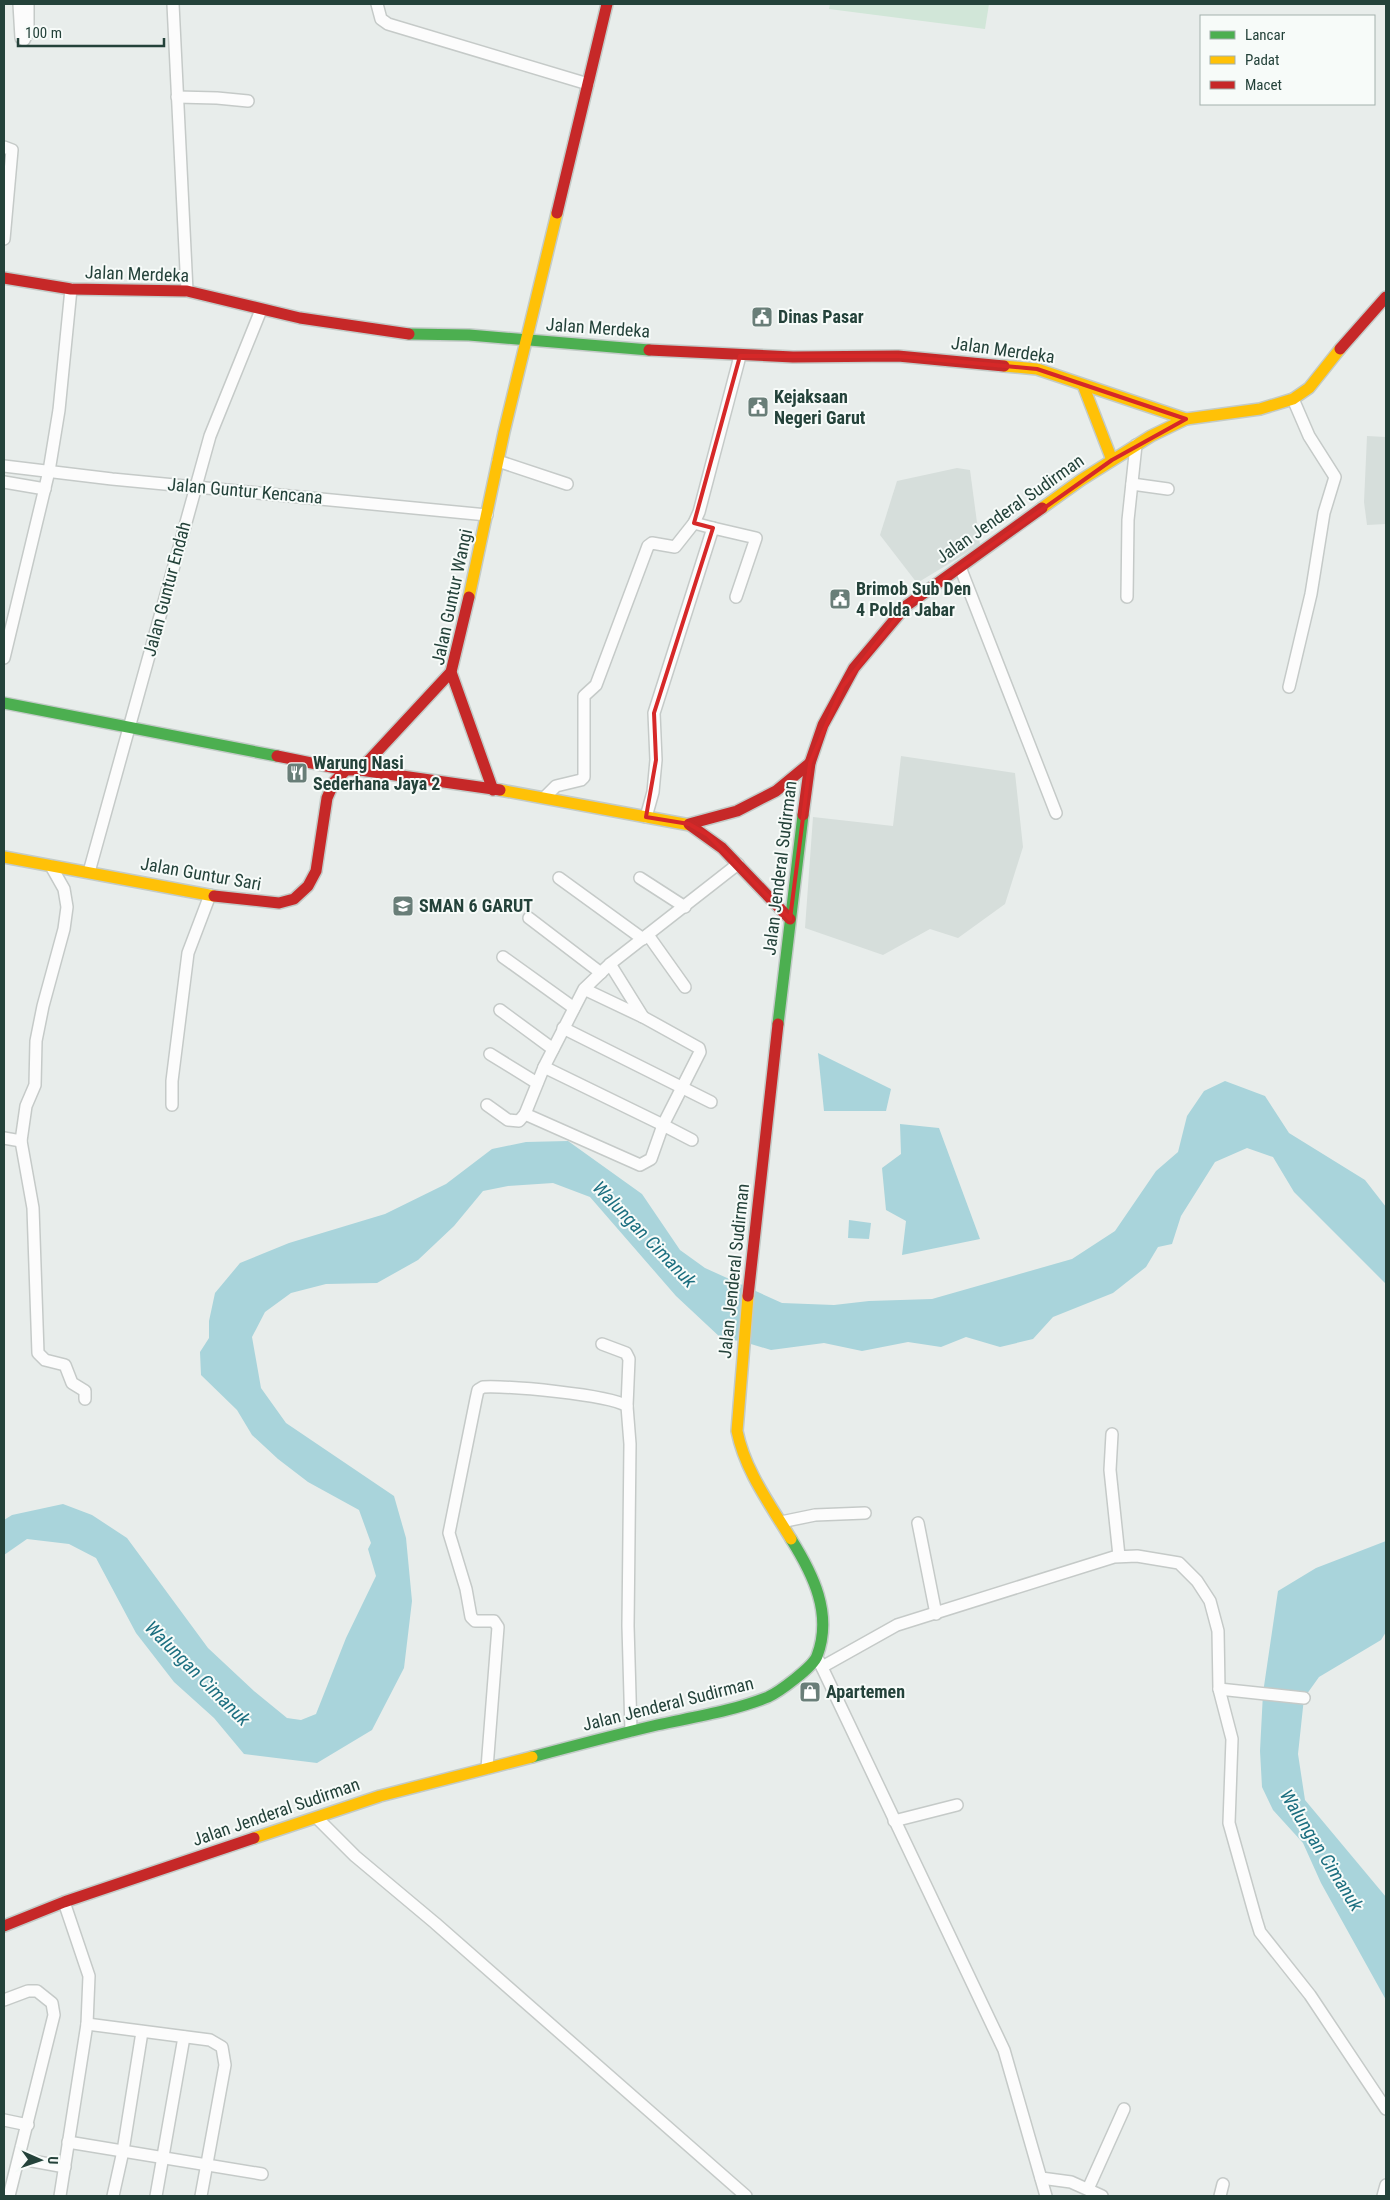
<svg xmlns="http://www.w3.org/2000/svg" width="1390" height="2200" font-family="'Roboto Condensed',sans-serif">
<style>
.built{fill:#d6dedb}
.green{fill:#d1e6d8}
.water{fill:#a9d4db}
.lines{fill:none;stroke-linecap:round;stroke-linejoin:round}
.street-casing{stroke:#c5cac8;stroke-width:14}
.fast-casing{stroke:#c3cbc8;stroke-width:14}
.slow-casing{stroke:#c3cbc8;stroke-width:14}
.jam-casing{stroke:#c3cbc8;stroke-width:14}
.street{stroke:#fcfcfc;stroke-width:11}
.fast{stroke:#4caf50;stroke-width:11}
.slow{stroke:#ffc107;stroke-width:11}
.jam{stroke:#c62828;stroke-width:11}
.marked{fill:none;stroke:#d62828;stroke-width:4;stroke-linejoin:round}
.labels{text-anchor:middle;stroke-width:4;stroke-linejoin:round;paint-order:stroke}
.street-label{font-size:18px;fill:#24423a;stroke:#f7fbf9}
.poi-label{font-size:18px;font-weight:bold;fill:#24423a;stroke:#f7fbf9;text-anchor:start}
.water-label{font-size:19px;font-style:italic;fill:#1c6f80;stroke:#f7fbf9}
</style>
<rect width="100%" height="100%" fill="#e8edeb"/>
<!-- built -->
<g class="built">
<path d="M1367 436 1386 437V524L1367 525 1364 502Z"/>
<path d="M957 468 970 470 980 545 917 583 880 535 897 481Z"/>
<path d="M901 756 1015 773 1023 847 1005 904 958 938 930 929 883 955 805 928 813 817 893 826Z"/>
</g>
<!-- green -->
<path class="green" d="M830 4H989L985 29 829 9Z"/>
<!-- water -->
<g class="water">
<path d="M818 1053 891 1089 886 1111H824Z"/>
<path d="M1225 1081 1265 1096 1289 1133 1365 1180 1386 1207V1284L1294 1192 1273 1157 1247 1148 1215 1162 1181 1216 1172 1244 1158 1247 1146 1267 1113 1293 1053 1317 1033 1339 1000 1347 966 1337 941 1347 908 1342 862 1351 824 1343 771 1350 741 1341 722 1339 676 1296 590 1197 553 1183 508 1186 483 1191 454 1226 418 1260 377 1283 326 1284 291 1293 265 1312 252 1337 261 1388 286 1423 394 1496 406 1538 412 1601 404 1668 372 1730 317 1763 244 1754 214 1718 174 1682 136 1633 96 1558 69 1544 27 1539 4 1555V1520L12 1515 63 1504 92 1515 127 1538 208 1648 254 1691 287 1718 301 1720 316 1714 346 1638 376 1576 368 1549 371 1543 359 1510 308 1482 278 1459 252 1435 237 1410 201 1375 200 1352 209 1338V1321L215 1293 240 1263 289 1243 385 1214 446 1184 492 1149 526 1142 568 1141 642 1194 680 1250 705 1268 782 1303 834 1305 869 1301 932 1299 1072 1259 1115 1231 1156 1171 1178 1152 1187 1116 1204 1091Z"/>
<path d="M900 1124 939 1128 980 1239 902 1255 906 1221 886 1210 882 1168 901 1154Z"/>
<path d="M849 1220 871 1223 869 1239 848 1238Z"/>
<path d="M1386 1541V1632L1381 1640 1319 1677 1304 1698 1298 1754 1305 1800 1386 1897V2000L1321 1883 1303 1843 1273 1810 1262 1787 1260 1751 1263 1693 1278 1591 1316 1568Z"/>
</g>
<g class="lines">
<!-- street casing -->
<g class="street-casing">
<g id="street">
<path d="M19 4 21 38 24 40 28 32V4"/>
<path d="M173 4 187 291"/>
<path d="M377 4 381 19 388 24 588 84"/>
<path d="M177 97 217 98 248 101"/>
<path d="M4 147 12 150 4 239"/>
<path d="M498 461 567 484"/>
<path d="M4 466 112 479 487 515"/>
<path d="M4 482 45 489"/>
<path d="M1132 484 1168 489"/>
<path d="M713 528 756 538 736 597"/>
<path d="M960 567 1056 813"/>
<path d="M1127 597 1128 520 1136 445"/>
<path d="M4 658 49 471 59 410 71 289"/>
<path d="M1289 687 1311 594 1324 513 1335 477 1309 436 1293 399"/>
<path d="M545 797 556 786 581 780 584 777V696L596 685 648 546 652 543 675 547 694 523 699 512 740 356"/>
<path d="M646 817 653 792 656 760 654 713 713 528 694 523"/>
<path d="M51 866 64 889 67 907 64 929 43 1006 36 1041 35 1085 26 1106 21 1141 33 1208 38 1353 45 1360 65 1365 72 1383 85 1391V1399"/>
<path d="M89 872 210 436 261 310"/>
<path d="M559 878 643 939"/>
<path d="M640 878 685 907"/>
<path d="M529 918 601 973"/>
<path d="M648 935 685 987"/>
<path d="M503 957 574 1008"/>
<path d="M610 964 643 1017"/>
<path d="M584 989 643 1017 699 1048 700 1052 663 1125 544 1067 584 989 610 964 738 864"/>
<path d="M500 1010 553 1049"/>
<path d="M563 1028 711 1102"/>
<path d="M490 1054 537 1083"/>
<path d="M544 1067 525 1114 640 1165 651 1159 663 1125 692 1140"/>
<path d="M172 1105V1081L188 953 210 895"/>
<path d="M487 1105 508 1120 519 1121 525 1114"/>
<path d="M4 1138 21 1141"/>
<path d="M602 1344 626 1353 629 1359 627 1406"/>
<path d="M1112 1434 1110 1470 1119 1556"/>
<path d="M781 1522 815 1515 865 1513"/>
<path d="M918 1523 936 1614"/>
<path d="M819 1661 1004 2050 1046 2196"/>
<path d="M822 1667 897 1625 1114 1557 1137 1556 1179 1563 1197 1581 1210 1601 1218 1631 1219 1689 1232 1739 1229 1823 1256 1919 1260 1932 1310 1995 1386 2109"/>
<path d="M1219 1689 1304 1698"/>
<path d="M487 1768 498 1627 494 1621H475L471 1617 466 1589 449 1533 476 1399 478 1390 483 1387C510 1386 606 1394 627 1406L630 1444 628 1626 631 1731"/>
<path d="M317 1818 355 1856 435 1923 746 2196"/>
<path d="M894 1821 957 1805"/>
<path d="M4 2000 28 1991H37L52 2003 54 2015 9 2196"/>
<path d="M87 2024 210 2040 222 2047 225 2065 201 2196"/>
<path d="M4 2120 28 2125"/>
<path d="M68 2142 262 2174"/>
<path d="M27 2160 65 2167"/>
<path d="M1041 2178 1071 2182 1102 2196"/>
<path d="M1088 2189 1124 2109"/>
<path d="M60 2196 87 2024 89 1976 64 1902"/>
<path d="M113 2196 123 2151 142 2032"/>
<path d="M156 2196 184 2037"/>
<path d="M1220 2196 1223 2184"/>
<path d="M1383 2196 1386 2185"/>
</g>
</g>
<!-- fast casing -->
<g class="fast-casing">
<g id="fast">
<path d="M409 334 469 335 649 350"/>
<path d="M4 703 277 756"/>
<path d="M778 1024 803 815"/>
<path d="M532 1757C573 1746 615 1735 657 1725 694 1717 733 1711 768 1697 779 1692 813 1667 817 1656 833 1614 813 1574 791 1539"/>
</g>
</g>
<!-- slow casing -->
<g class="slow-casing">
<g id="slow">
<path d="M1004 366 1037 369 1186 419"/>
<path d="M1083 385 1112 460"/>
<path d="M1042 508 1081 480 1151 436 1186 419 1260 409 1293 399 1309 388 1340 349"/>
<path d="M469 597 504 432 557 213"/>
<path d="M500 790 690 825"/>
<path d="M4 857 214 896"/>
<path d="M748 1296 737 1431C745 1471 770 1504 791 1539"/>
<path d="M254 1838 380 1796 532 1757"/>
</g>
</g>
<!-- jam casing -->
<g class="jam-casing">
<g id="jam">
<path d="M557 213 607 4"/>
<path d="M4 278 71 289 187 291 300 318 409 334"/>
<path d="M1340 349 1386 297"/>
<path d="M649 350 793 357 898 356 1004 366"/>
<path d="M469 597 451 672 493 790"/>
<path d="M277 756 346 770"/>
<path d="M360 770 451 672"/>
<path d="M803 815 810 763 823 725 854 668 906 606 1042 508"/>
<path d="M689 824 737 811 776 791 810 763"/>
<path d="M690 825 722 848 790 919"/>
<path d="M214 896 279 903 294 899 308 886 316 871 327 798 334 782 346 770H360L500 790"/>
<path d="M748 1296 778 1024"/>
<path d="M4 1926 64 1902 254 1838"/>
</g>
</g>
<!-- street -->
<use href="#street" class="street"/>
<!-- fast -->
<use href="#fast" class="fast"/>
<!-- slow -->
<use href="#slow" class="slow"/>
<!-- jam -->
<use href="#jam" class="jam"/>
</g>
<!-- marked area -->
<path class="marked" d="M740 356H898L1037 369 1186 419 1112 460 906 606 843 686 810 763 790 919 708 835 689 824 646 817 656 760 654 713 713 528 694 523Z"/>
<!-- icons -->
<defs>
<g id="civic-square" transform="scale(1.125)"><rect x="-9" y="-9" width="18" height="18" rx="4" fill="#697e78" stroke="#f7fbf9"/><path d="M-.6-6.5H3V-4.5H.6V-3L4-1V1h2V6H-6V1h2V-1L-.6-3ZM-1.2 2.5V6h2.4V2.5Z" fill="#fff"/></g>
<g id="restaurant-square" transform="scale(1.125)"><rect x="-9" y="-9" width="18" height="18" rx="4" fill="#697e78" stroke="#f7fbf9"/><path d="M-5-6h1v4h1v-4h1v4h1v-4h1v5L-1.5 .5V6h-2V.5L-5-1ZM5-6V6H3V1.5H1.5Q1.5-4 5-6Z" fill="#fff"/></g>
<g id="school-square" transform="scale(1.125)"><rect x="-9" y="-9" width="18" height="18" rx="4" fill="#697e78" stroke="#f7fbf9"/><path d="M0-5L7-2L0 1L-7-2ZM-4 1L0 2.5L4 1V4Q0 6-4 4Z" fill="#fff"/></g>
<g id="shop-square" transform="scale(1.125)"><rect x="-9" y="-9" width="18" height="18" rx="4" fill="#697e78" stroke="#f7fbf9"/><path d="M-5-2.5h2.3a2.7 3.5 0 0 1 5.4 0H5L5.5 6h-11ZM-1.5-2.5h3a1.5 2.3 0 0 0-3 0Z" fill="#fff"/></g>
</defs>
<g fill-rule="evenodd">
<use href="#civic-square" x="762" y="317"/>
<use href="#civic-square" x="758" y="407"/>
<use href="#civic-square" x="840" y="599"/>
<use href="#restaurant-square" x="297" y="773"/>
<use href="#school-square" x="403" y="906"/>
<use href="#shop-square" x="810" y="1692"/>
</g>
<g class="labels">
<!-- street labels -->
<g class="street-label">
<text transform="translate(137 274) rotate(2)" y="6">Jalan Merdeka</text>
<text transform="translate(598 328) rotate(4)" y="6">Jalan Merdeka</text>
<text transform="translate(1003 350) rotate(8)" y="6">Jalan Merdeka</text>
<text transform="translate(245 491) rotate(5)" y="6">Jalan Guntur Kencana</text>
<text transform="translate(1010 509) rotate(-35)" y="6">Jalan Jenderal Sudirman</text>
<text transform="translate(167 589) rotate(-75)" y="6">Jalan Guntur Endah</text>
<text transform="translate(452 597) rotate(-78)" y="6">Jalan Guntur Wangi</text>
<text transform="translate(780 868) rotate(-83)" y="6">Jalan Jenderal Sudirman</text>
<text transform="translate(201 874) rotate(10)" y="6">Jalan Guntur Sari</text>
<text transform="translate(734 1271) rotate(-84)" y="6">Jalan Jenderal Sudirman</text>
<text transform="translate(668 1704) rotate(-14)" y="6">Jalan Jenderal Sudirman</text>
<text transform="translate(276 1812) rotate(-19)" y="6">Jalan Jenderal Sudirman</text>
</g>
<!-- poi labels -->
<g class="poi-label">
<text x="778" y="323">Dinas Pasar</text>
<text x="774" y="403">Kejaksaan<tspan x="774" dy="21">Negeri Garut</tspan></text>
<text x="856" y="595">Brimob Sub Den<tspan x="856" dy="21">4 Polda Jabar</tspan></text>
<text x="313" y="769">Warung Nasi<tspan x="313" dy="21">Sederhana Jaya 2</tspan></text>
<text x="419" y="912">SMAN 6 GARUT</text>
<text x="826" y="1698">Apartemen</text>
</g>
<!-- water labels -->
<g class="water-label">
<text transform="translate(645 1234) rotate(46)" y="7">Walungan Cimanuk</text>
<text transform="translate(198 1673) rotate(45)" y="7">Walungan Cimanuk</text>
<text transform="translate(1322 1850) rotate(58)" y="7">Walungan Cimanuk</text>
</g>
</g>
<!-- border -->
<rect width="1390" height="2200" fill="none" stroke="#24423a" stroke-width="10"/>
<!-- legend -->
<rect x="1200" y="15" width="175" height="90" fill="#f7fbf9" stroke="#a3b1ad"/>
<rect x="1210" y="31" width="25" height="8" fill="#4caf50" stroke="#a3b1ad"/>
<text x="1245" y="40" font-size="15" fill="#24423a">Lancar</text>
<rect x="1210" y="56" width="25" height="8" fill="#ffc107" stroke="#a3b1ad"/>
<text x="1245" y="65" font-size="15" fill="#24423a">Padat</text>
<rect x="1210" y="81" width="25" height="8" fill="#c62828" stroke="#a3b1ad"/>
<text x="1245" y="90" font-size="15" fill="#24423a">Macet</text>
<!-- north arrow -->
<g transform="translate(40 2160) rotate(92)" stroke="#f7fbf9" stroke-width="4" paint-order="stroke">
<path d="M0-4L9 19L0 12L-9 19Z" fill="#24423a"/>
<text y="-8" font-size="14" font-weight="bold" text-anchor="middle" fill="#24423a">U</text>
</g>
<!-- scale -->
<path d="M18 38v8h146v-8" fill="none" stroke="#24423a" stroke-width="2.5"/>
<text x="25" y="38" font-size="15" fill="#24423a" stroke="#f7fbf9" stroke-width="4" paint-order="stroke">100 m</text>
</svg>
